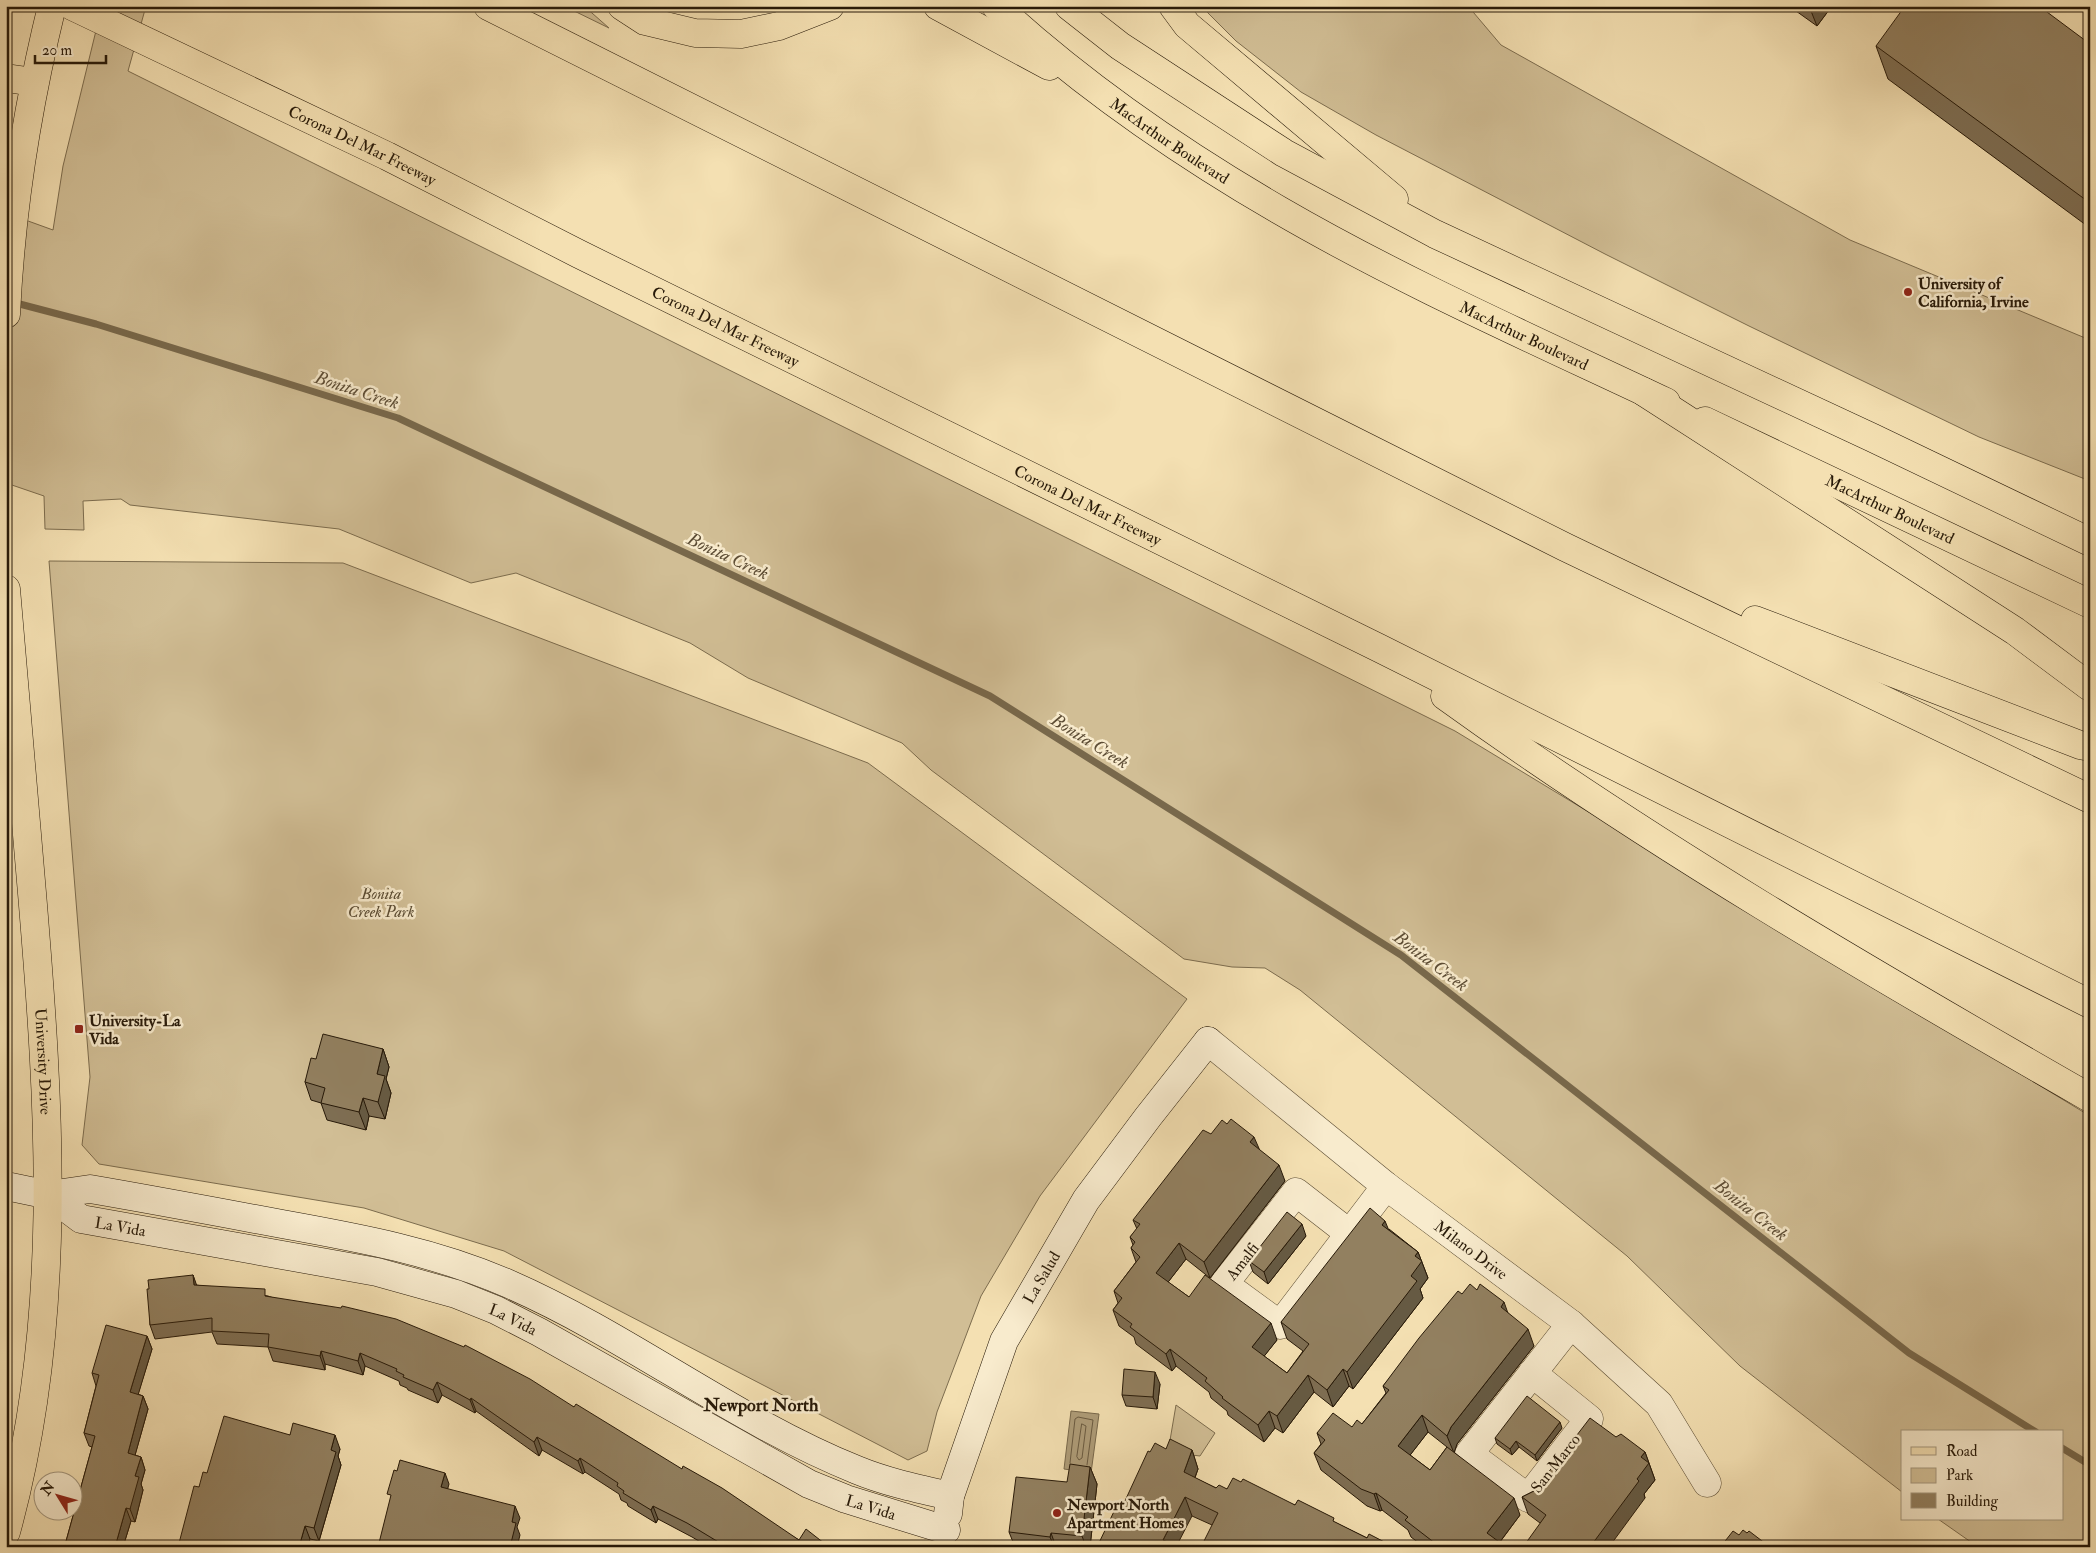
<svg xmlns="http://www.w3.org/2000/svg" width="2096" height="1553" font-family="'IM FELL Double Pica',serif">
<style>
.green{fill:#d1be95;stroke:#7c6c4e}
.water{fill:#ae9c78;stroke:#78684b}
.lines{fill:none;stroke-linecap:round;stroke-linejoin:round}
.shore{stroke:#6a5a40;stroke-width:1}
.stream{stroke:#78684b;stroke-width:7}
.street-casing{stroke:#5a4b32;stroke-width:29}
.secondary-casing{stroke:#271908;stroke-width:29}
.primary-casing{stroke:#271908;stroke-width:29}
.highway-casing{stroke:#271908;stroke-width:29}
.street{stroke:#f8ebcd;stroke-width:28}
.secondary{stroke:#f8ebcd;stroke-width:28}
.primary{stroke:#f4e0b2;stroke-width:28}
.highway{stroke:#f4e0b2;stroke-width:28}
.wall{fill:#7e6e53;stroke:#271908;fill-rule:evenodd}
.shaded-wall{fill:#665a43;stroke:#271908}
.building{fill:#928060;stroke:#271908}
.poi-dot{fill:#8f2418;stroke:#f8ebcd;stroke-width:2}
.labels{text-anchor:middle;stroke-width:5;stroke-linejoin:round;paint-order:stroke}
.street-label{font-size:16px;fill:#271908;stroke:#f8ebcd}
.poi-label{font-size:16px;font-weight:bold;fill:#271908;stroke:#f8ebcd;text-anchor:start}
.park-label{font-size:16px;font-style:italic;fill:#5a4b32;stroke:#f8ebcd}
.water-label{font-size:18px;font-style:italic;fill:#5d4d35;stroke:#f8ebcd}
.neighbourhood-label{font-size:18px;font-weight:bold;fill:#271908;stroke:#f8ebcd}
</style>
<rect width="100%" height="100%" fill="#f4e0b2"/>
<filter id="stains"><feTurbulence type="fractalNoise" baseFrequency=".004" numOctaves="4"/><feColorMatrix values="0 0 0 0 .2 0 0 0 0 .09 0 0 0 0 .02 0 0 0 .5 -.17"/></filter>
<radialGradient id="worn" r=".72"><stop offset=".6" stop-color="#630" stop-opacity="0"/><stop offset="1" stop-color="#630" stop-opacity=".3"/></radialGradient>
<!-- green -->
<g class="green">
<path d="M102 6H146L128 71 1455 731 2090 1116V1547H1978L1938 1519H2062V1432H1902V1492L1740 1366 1627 1256 1300 990 1265 968 1232 967 1184 959 931 770 902 743 748 678 690 643 516 573 471 583 339 529 130 505 121 499 83 501 84 530 45 529 44 496 6 483V213L53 230 63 166Z"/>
<path d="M564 6H584L609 28Z"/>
<path d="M1201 6H1468L1501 45 1850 240 2090 340V481L1979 437 1749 326 1605 254 1376 135 1301 92 1236 41Z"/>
<path d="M49 561 343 563 868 763 1187 999 1040 1196 981 1296 937 1412 927 1451 908 1460 504 1251 364 1208 99 1164 82 1145 90 1077Z"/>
<path d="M1176 1405 1215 1433 1200 1456 1168 1452Z"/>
</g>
<!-- water -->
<path class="water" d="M1071 1411 1099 1414 1091 1473 1064 1469Z"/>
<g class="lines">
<!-- shore -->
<g class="shore">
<path d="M1082 1424 1086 1426 1082 1458 1079 1460 1077 1457Z"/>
<path d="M1070 1463 1075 1419 1078 1417 1093 1420 1087 1465"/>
</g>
<!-- stream -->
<g class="stream">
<path d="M12 302 96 324 398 418 990 696 1401 955 1909 1353 2036 1432"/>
<path d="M2062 1448 2090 1465"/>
</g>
<!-- street casing -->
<g class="street-casing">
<g id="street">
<path id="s1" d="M1208 1041 1386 1186 1571 1324 1659 1404 1707 1483"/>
<path d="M1350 1234 1296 1192 1224 1284 1280 1325 1386 1186"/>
<path d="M1532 1373 1589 1419 1528 1498 1469 1454 1571 1324"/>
</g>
</g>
<!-- secondary casing -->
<g class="secondary-casing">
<g id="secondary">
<path d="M6 1186 49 1195 90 1189C154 1200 218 1212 282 1224 360 1238 436 1252 509 1284 630 1337 735 1421 857 1470 886 1482 919 1489 950 1496"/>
<path id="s2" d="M49 1195 81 1219 377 1272 456 1294 496 1310 539 1332 809 1484 846 1499 946 1530"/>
<path id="s3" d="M948 1514 950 1496 1004 1341 1086 1200 1148 1117 1208 1041"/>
</g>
</g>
<!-- primary casing -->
<g class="primary-casing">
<g id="primary">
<path d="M622 6 645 21 695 33 741 34 779 26 830 6"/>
<path d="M938 6 1049 66"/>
<path id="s4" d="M996 6C1081 84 1179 152 1279 210 1403 282 1537 341 1666 402"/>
<path d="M1069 6 1120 46 1284 153 1435 234 1873 438 2090 542"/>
<path d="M1173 6 1187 25 1394 199"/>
<path d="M6 314C11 210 27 108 52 6"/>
<path id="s5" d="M1705 421 2090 604"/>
<path id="s6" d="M6 589C15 690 23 792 32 893 50 1108 64 1322 6 1532"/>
</g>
</g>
<!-- highway casing -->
<g class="highway-casing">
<g id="highway">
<path id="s7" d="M72 6 387 156 579 254 1379 648 2090 1004"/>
<path d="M488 6 1565 547 2090 799"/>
<path d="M6 78 34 82"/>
<path d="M1644 392 2015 631 2090 687"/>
<path d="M1755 620 2080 745 2090 747"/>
<path d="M1445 696C1650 844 1870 972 2090 1098"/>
</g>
</g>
<!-- street -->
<use href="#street" class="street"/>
<!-- secondary -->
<use href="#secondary" class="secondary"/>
<!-- primary -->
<use href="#primary" class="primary"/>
<!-- highway -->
<use href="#highway" class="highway"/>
</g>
<!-- wall -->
<g class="wall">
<path d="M1789 6H1832L1817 26Z"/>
<path d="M2090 44V228L1888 79 1876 46Z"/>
<path d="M383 1049 389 1067 386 1079 391 1093 385 1119 369 1116 366 1130 327 1120 321 1103 311 1100 305 1082 316 1059Z"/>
<path d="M1259 1149 1285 1181 1210 1278 1186 1259 1168 1282 1189 1297 1277 1340 1264 1356 1287 1373 1303 1351 1287 1339 1281 1322 1389 1229 1418 1252 1428 1278 1420 1289 1423 1298 1353 1389 1349 1386 1333 1407 1314 1392 1283 1433 1275 1428 1264 1442 1228 1415 1227 1411 1211 1398 1209 1392 1176 1366 1172 1371 1136 1344 1134 1337 1119 1326 1113 1310 1118 1303 1114 1291 1136 1262 1131 1248 1133 1245 1130 1237 1137 1229 1133 1220Z"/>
<path d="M1306 1236 1268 1284 1253 1272 1249 1261Z"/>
<path d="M193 1275 196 1285 268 1296 574 1407 799 1540 829 1547H709L692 1537 658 1519 656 1523 628 1506 627 1503 621 1500 619 1494 585 1472 583 1474 542 1450 539 1456 476 1411 475 1413 442 1395 438 1403 408 1390 407 1388 400 1385 399 1381 365 1366 363 1375 325 1364V1370L273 1361 268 1347 217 1344 212 1332 155 1339 150 1325 149 1289Z"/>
<path d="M1462 1294 1508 1313 1534 1346 1457 1444 1454 1452 1520 1515 1500 1542 1506 1547H1424L1411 1537 1408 1530 1382 1510 1380 1511 1367 1506 1321 1470 1314 1453 1321 1444 1317 1433 1352 1427 1362 1424 1386 1393 1383 1386ZM1428 1432 1447 1447 1430 1470 1410 1455Z"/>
<path d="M147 1336 152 1349 138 1394 143 1396 148 1409 135 1455 141 1457 145 1470 141 1484 143 1490 135 1522 131 1521 123 1547H66L65 1545 92 1447 89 1446 84 1433 96 1386 92 1373Z"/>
<path d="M1160 1384 1157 1409 1126 1406 1122 1395Z"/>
<path d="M1562 1428 1537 1461 1519 1447 1512 1455 1497 1444 1495 1438Z"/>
<path d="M290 1435 340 1449 338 1456 341 1465 319 1541 310 1539 199 1487 207 1473Z"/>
<path d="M1616 1437 1645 1452 1655 1480 1644 1494 1645 1498 1540 1523 1528 1514 1522 1497 1534 1491Z"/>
<path d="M1166 1449 1192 1450 1198 1469 1195 1478 1216 1488 1227 1489 1295 1505 1336 1523 1367 1538 1394 1547 1212 1525 1192 1516 1097 1547 1124 1503Z"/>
<path d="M1090 1467 1097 1484 1090 1547H1015L1009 1532 1067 1482Z"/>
</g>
<!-- shaded-wall -->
<g class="shaded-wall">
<path d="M1809 6H1832L1817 26Z"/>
<path d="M383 1049 389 1067 386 1079 391 1093 385 1119 378 1102 377 1074Z"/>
<path d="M363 1098 369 1116 366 1130 359 1112Z"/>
<path d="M1254 1137 1261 1153 1250 1142Z"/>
<path d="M1279 1165 1285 1181 1210 1278 1204 1262Z"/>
<path d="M1385 1221 1392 1238 1382 1225Z"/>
<path d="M1302 1224 1306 1236 1268 1284 1264 1272Z"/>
<path d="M1179 1243 1186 1259 1162 1290 1156 1273Z"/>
<path d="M1418 1252 1428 1278 1420 1289 1423 1298 1353 1389 1347 1372 1411 1276 1415 1256Z"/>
<path d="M193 1275 198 1289 194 1285Z"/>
<path d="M1504 1302 1510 1319 1501 1307Z"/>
<path d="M1271 1323 1277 1340 1258 1364 1252 1347Z"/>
<path d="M1528 1329 1534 1346 1457 1444 1454 1453 1447 1436 1451 1427Z"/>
<path d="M147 1336 152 1349 135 1405 130 1392Z"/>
<path d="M1170 1349 1176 1366 1172 1371 1166 1354Z"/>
<path d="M321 1351 325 1364V1370L320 1356Z"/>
<path d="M360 1353 365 1366 363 1375 358 1361Z"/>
<path d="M1343 1369 1349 1386 1333 1407 1327 1390Z"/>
<path d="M1155 1372 1160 1384 1157 1409 1153 1397Z"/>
<path d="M1308 1375 1314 1392 1283 1433 1277 1416Z"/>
<path d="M437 1382 442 1395 438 1403 433 1390Z"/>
<path d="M143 1396 148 1409 132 1466 128 1453Z"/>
<path d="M471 1398 476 1411 475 1413 470 1400Z"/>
<path d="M1269 1411 1275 1428 1264 1442 1258 1425Z"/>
<path d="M1422 1415 1428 1432 1404 1463 1398 1446Z"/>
<path d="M1560 1422 1562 1428 1537 1461 1535 1455Z"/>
<path d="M335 1435 340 1449 338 1456 341 1465 319 1541 314 1528 331 1450Z"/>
<path d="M537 1437 542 1450 539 1456 534 1442Z"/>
<path d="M1516 1441 1519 1447 1512 1455 1510 1449Z"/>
<path d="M1192 1450 1198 1469 1190 1490 1184 1472Z"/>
<path d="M1645 1452 1655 1480 1644 1494 1645 1498 1609 1547H1590L1637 1479 1641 1457Z"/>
<path d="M141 1457 145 1470 141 1484 143 1490 135 1522 130 1509 135 1476Z"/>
<path d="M580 1458 585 1472 583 1474 578 1461Z"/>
<path d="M1090 1467 1097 1484 1090 1547H1086L1082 1536Z"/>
<path d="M445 1473 449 1484 445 1499 441 1487Z"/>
<path d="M1376 1493 1382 1510 1380 1511 1374 1494Z"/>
<path d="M1185 1497 1192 1516 1176 1547 1163 1540Z"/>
<path d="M1514 1498 1520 1515 1496 1547 1487 1533Z"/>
<path d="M515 1506 520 1518 517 1527 520 1535 517 1547H510L512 1522Z"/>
<path d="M653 1506 658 1519 656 1523 651 1510Z"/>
<path d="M126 1508 131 1521 123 1547H115Z"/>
<path d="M305 1526 310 1539 308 1547H299Z"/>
<path d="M1051 1533 1056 1547H1054L1050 1537Z"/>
</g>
<!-- building -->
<g class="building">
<path d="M1905 6H2039L2090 44V203L1876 46Z"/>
<path d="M323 1034 383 1049 377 1074 385 1076 378 1102 363 1098 359 1112 321 1103 325 1088 305 1082 311 1058 316 1059Z"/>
<path d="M1231 1119 1254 1137 1250 1142 1279 1165 1204 1262 1179 1243 1156 1273 1189 1297 1205 1275 1271 1323 1252 1347 1287 1373 1309 1344 1281 1322 1370 1208 1385 1221 1382 1225 1418 1252 1415 1256 1422 1261 1411 1276 1417 1281 1347 1372 1343 1369 1327 1390 1308 1375 1277 1416 1269 1411 1258 1425 1222 1398 1223 1397 1205 1381 1207 1378 1170 1349 1166 1354 1130 1327 1132 1324 1113 1310 1122 1298 1114 1291 1140 1257 1131 1248 1135 1242 1130 1237 1140 1224 1133 1220 1203 1130 1211 1134 1222 1120 1227 1124Z"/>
<path d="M1287 1212 1302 1224 1264 1272 1249 1261Z"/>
<path d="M193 1275 194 1285 265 1289V1296L341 1308 342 1306 396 1319 464 1347 465 1345 530 1379 574 1407 576 1404 682 1469 683 1466 722 1488 799 1540 806 1529 829 1547H725V1546L687 1523 653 1506 651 1510 623 1493 624 1491 617 1486 618 1483 580 1458 578 1461 537 1437 534 1442 471 1398 470 1400 437 1382 433 1390 403 1377 404 1375 396 1371 397 1369 360 1353 358 1361 321 1351 320 1356 268 1347 269 1334 212 1331V1318L150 1325 147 1289H149L148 1280Z"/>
<path d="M1470 1284 1477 1290 1480 1284 1504 1302 1501 1307 1528 1329 1451 1427 1447 1436 1422 1415 1398 1446 1430 1470 1447 1447 1514 1498 1487 1533 1506 1547H1440L1405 1520 1408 1517 1376 1493 1374 1494 1361 1489 1314 1453 1325 1440 1317 1433 1333 1413 1352 1427 1357 1420 1362 1424 1389 1390 1383 1386 1419 1338 1458 1291 1462 1294Z"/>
<path d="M106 1325 147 1336 130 1392 143 1396 128 1453 141 1457 135 1476 139 1477 130 1509 126 1508 115 1547H68V1546L65 1545 95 1436 84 1433 99 1375 92 1373Z"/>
<path d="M1124 1369 1155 1372 1153 1397 1122 1395Z"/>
<path d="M1527 1396 1560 1422 1535 1455 1516 1441 1510 1449 1495 1438Z"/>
<path d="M224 1416 290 1435 293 1423 335 1435 331 1450 336 1452 314 1528 305 1526 299 1547H178L194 1486 199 1487 203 1472 207 1473Z"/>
<path d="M1590 1418 1616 1437 1621 1434 1645 1452 1641 1457 1649 1463 1637 1479 1639 1481 1590 1547H1523L1546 1515 1522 1497 1534 1491Z"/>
<path d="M1170 1439 1192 1450 1184 1472 1216 1488 1219 1485 1227 1489 1233 1478 1241 1482 1243 1479 1295 1505 1298 1500 1334 1518 1333 1521 1367 1538 1369 1534 1394 1547H1201L1218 1513 1185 1497 1163 1540 1178 1547H1097L1119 1501 1124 1503 1148 1451 1150 1452 1155 1443 1166 1449Z"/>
<path d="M400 1460 445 1473 441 1487 515 1506 512 1522 516 1523 510 1547H378L391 1495 387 1494 394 1470 397 1471Z"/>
<path d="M1070 1464 1090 1467 1082 1536 1051 1533 1050 1537 1009 1532 1016 1477 1067 1482Z"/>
<path d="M1743 1530 1747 1533 1749 1531 1766 1544 1764 1547H1716L1719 1542 1722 1545 1733 1531 1739 1535Z"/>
</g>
<!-- markers -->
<g class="poi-dot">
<circle cx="1908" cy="292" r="5"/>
<rect x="74" y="1024" width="10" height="10" rx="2.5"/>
<circle cx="1057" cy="1513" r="5"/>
</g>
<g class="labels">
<!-- street labels -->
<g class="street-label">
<text dy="6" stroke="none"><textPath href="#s4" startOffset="220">MacArthur Boulevard</textPath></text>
<text dy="6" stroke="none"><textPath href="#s7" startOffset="322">Corona Del Mar Freeway</textPath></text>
<text dy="6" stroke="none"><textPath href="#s7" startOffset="728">Corona Del Mar Freeway</textPath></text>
<text dy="6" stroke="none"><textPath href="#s4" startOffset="625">MacArthur Boulevard</textPath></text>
<text dy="6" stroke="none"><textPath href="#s7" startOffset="1132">Corona Del Mar Freeway</textPath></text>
<text dy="6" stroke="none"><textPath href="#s5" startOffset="205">MacArthur Boulevard</textPath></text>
<text dy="6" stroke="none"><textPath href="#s6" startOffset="474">University Drive</textPath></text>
<text dy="6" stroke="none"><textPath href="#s2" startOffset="80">La Vida</textPath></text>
<text dy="6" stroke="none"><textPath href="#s1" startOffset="336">Milano Drive</textPath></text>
<text transform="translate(1242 1261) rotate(-52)" y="6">Amalfi</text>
<text dy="6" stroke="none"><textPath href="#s3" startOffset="256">La Salud</textPath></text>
<text dy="6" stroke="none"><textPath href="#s2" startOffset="485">La Vida</textPath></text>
<text transform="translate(1555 1463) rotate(-52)" y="6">San Marco</text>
<text dy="6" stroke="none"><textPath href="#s2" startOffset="890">La Vida</textPath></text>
</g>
<!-- poi labels -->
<g class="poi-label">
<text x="1918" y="289">University of<tspan x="1918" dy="18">California, Irvine</tspan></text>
<text x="89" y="1026">University-La<tspan x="89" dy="18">Vida</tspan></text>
<text x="1067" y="1510">Newport North<tspan x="1067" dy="18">Apartment Homes</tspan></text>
</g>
<!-- park labels -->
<g class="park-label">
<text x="381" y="899">Bonita<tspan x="381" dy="18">Creek Park</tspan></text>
</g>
<!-- water labels -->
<g class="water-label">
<text transform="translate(357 390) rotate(18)" y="6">Bonita Creek</text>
<text transform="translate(728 556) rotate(25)" y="6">Bonita Creek</text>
<text transform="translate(1090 741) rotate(32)" y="6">Bonita Creek</text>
<text transform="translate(1431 961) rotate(37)" y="6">Bonita Creek</text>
<text transform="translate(1751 1210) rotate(38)" y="6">Bonita Creek</text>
</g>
<!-- neighbourhood labels -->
<g class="neighbourhood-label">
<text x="761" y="1411">Newport North</text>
</g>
</g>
<!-- margin -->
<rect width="2096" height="1553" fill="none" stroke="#f4e0b2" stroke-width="25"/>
<rect x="8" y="8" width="2081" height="1538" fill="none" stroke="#271908" stroke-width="2.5"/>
<rect x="12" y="12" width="2071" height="1528" fill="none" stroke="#271908"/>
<!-- legend -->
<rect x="1901" y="1430" width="162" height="90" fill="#f8ebcd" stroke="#a4977e"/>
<rect x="1911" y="1447" width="25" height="8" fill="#f4e0b2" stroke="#a4977e"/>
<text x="1946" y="1456" font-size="15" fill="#271908">Road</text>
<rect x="1911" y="1468" width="25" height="15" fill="#d1be95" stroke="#a4977e"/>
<text x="1946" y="1480" font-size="15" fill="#271908">Park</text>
<rect x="1911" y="1493" width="25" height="15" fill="#928060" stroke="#a4977e"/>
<text x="1946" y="1506" font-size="15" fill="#271908">Building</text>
<!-- north arrow -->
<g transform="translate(58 1496) rotate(307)"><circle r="24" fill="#f8ebcd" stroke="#a4977e"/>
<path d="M0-4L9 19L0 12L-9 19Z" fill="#8f2418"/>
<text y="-8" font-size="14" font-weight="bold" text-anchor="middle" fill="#271908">N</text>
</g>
<!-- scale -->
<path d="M35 55v8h71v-8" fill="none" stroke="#271908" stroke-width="2.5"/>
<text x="42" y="55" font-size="15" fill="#271908" stroke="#f8ebcd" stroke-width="4" paint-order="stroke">20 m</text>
<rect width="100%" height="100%" filter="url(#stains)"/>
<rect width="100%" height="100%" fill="url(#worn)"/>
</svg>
